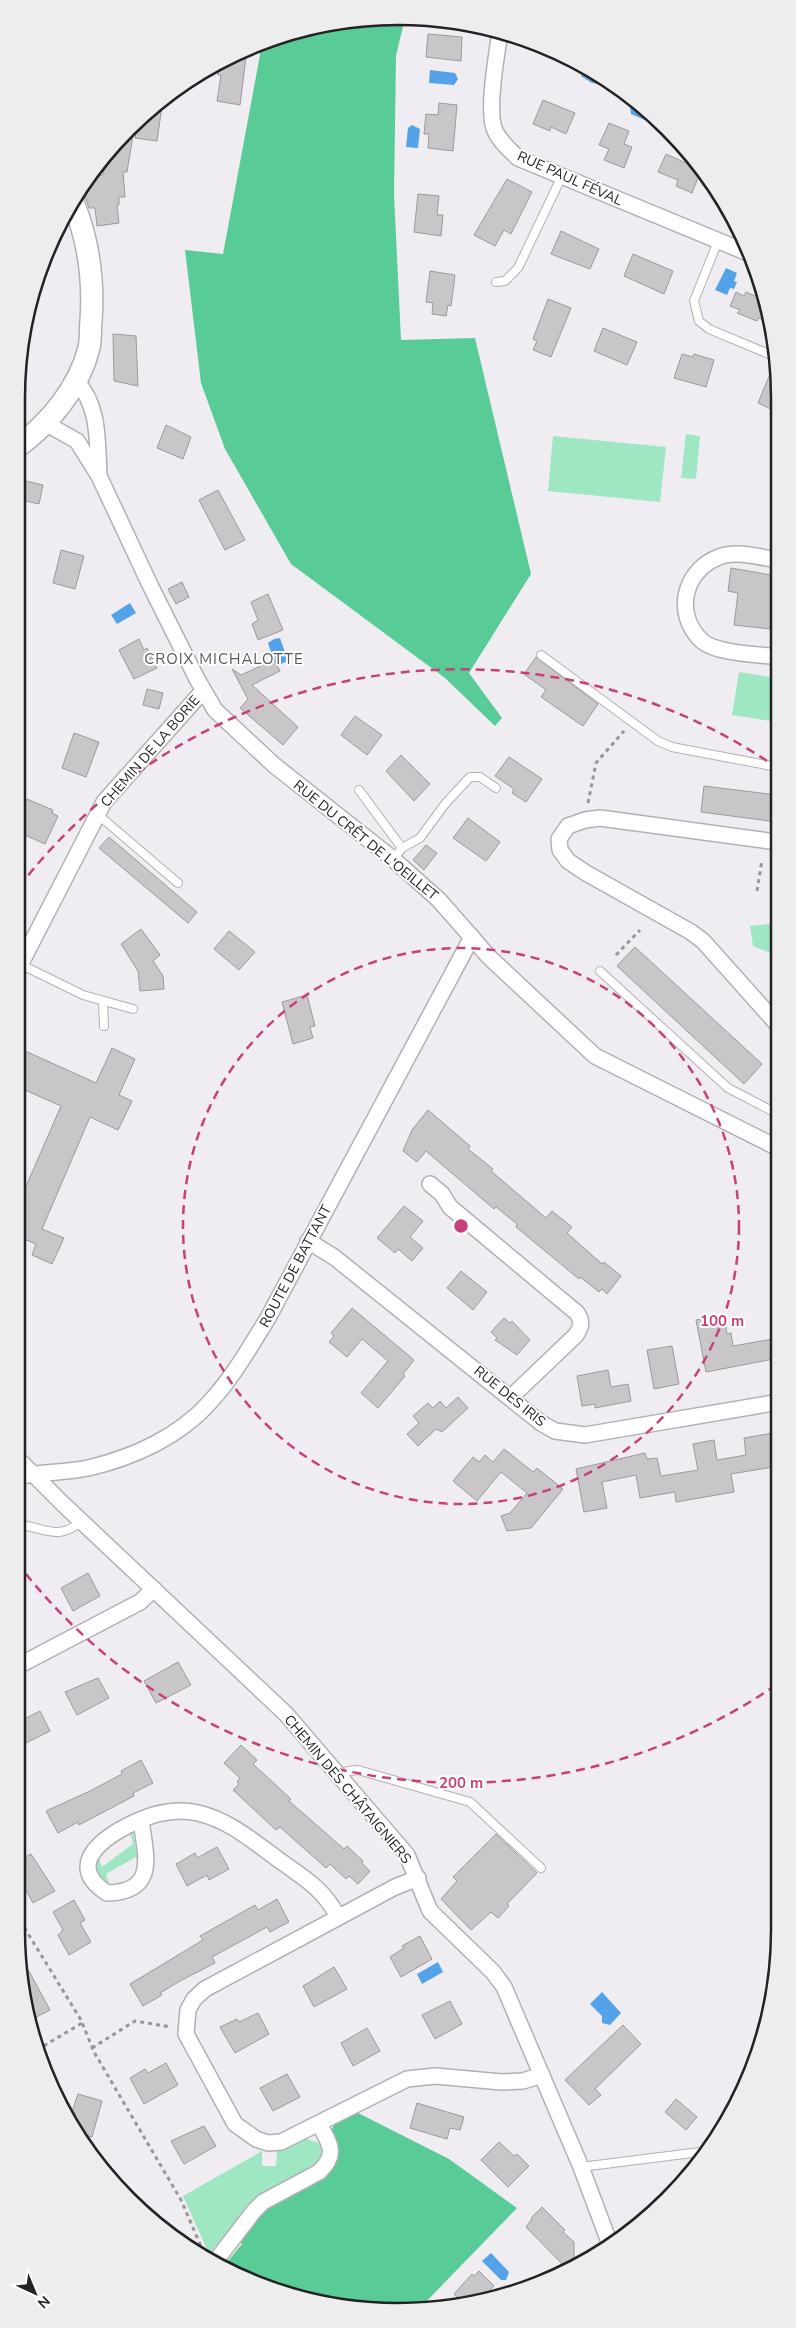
<svg xmlns="http://www.w3.org/2000/svg" width="796" height="2328" font-family="'Nunito Sans',sans-serif">
<style>
.green{fill:#9fe7c2}
.forest{fill:#59cb97}
.water{fill:#54a2e8}
.building{fill:#c9c6c9;stroke:#9d999c}
.lines{fill:none;stroke-linecap:round;stroke-linejoin:round}
.service-casing{stroke:#b2b0b4;stroke-width:10}
.minor-casing{stroke:#b2b0b4;stroke-width:18}
.secondary-casing{stroke:#b2b0b4;stroke-width:24}
.path{stroke:#979698;stroke-width:3;stroke-dasharray:4 4;stroke-linecap:butt}
.service{stroke:#fff;stroke-width:8}
.minor{stroke:#fff;stroke-width:15}
.secondary{stroke:#fff;stroke-width:21}
.ring{fill:none;stroke:#c83f7a;stroke-width:2.5;stroke-dasharray:9 6}
.labels{text-anchor:middle;stroke-width:4;stroke-linejoin:round;paint-order:stroke}
.street-label{font-size:14px;fill:#242324;stroke:#fff}
.neighbourhood-label{font-size:15px;letter-spacing:1px;fill:#59575a;stroke:#fff}
.rim{fill:none;stroke:#242324;stroke-width:2.5}
.centre{fill:#c83f7a;stroke:#fff;stroke-width:2.5}
.ring-label{font-size:15px;text-anchor:middle;font-weight:bold;fill:#c83f7a;stroke:#fff;stroke-width:4;stroke-linejoin:round;paint-order:stroke}
</style>
<rect width="100%" height="100%" fill="#efedf1"/>
<!-- green -->
<g class="green">
<path d="M686 434 700 436 696 479 681 478Z"/>
<path d="M553 436 666 447 660 502 548 491Z"/>
<path d="M739 672 777 678V722L732 715Z"/>
<path d="M778 923V956L753 946 750 926Z"/>
<path d="M133 1831 139 1869 136 1857 106 1874 110 1886C98 1877 94 1871 98 1856L102 1867 133 1844 130 1832Z"/>
<path d="M307 2139 319 2143 322 2149 320 2161 252 2201 209 2254 183 2196 262 2151V2166H276L277 2151Z"/>
</g>
<!-- forest -->
<g class="forest">
<path d="M405 18 396 56 394 194 401 340 475 338 531 574 469 673 502 718 495 726 445 678 291 564 225 449 201 383 185 250 223 254 260 55 258 44C304 24 355 19 405 18Z"/>
<path d="M356 2112 449 2159 517 2208 417 2311 348 2309 229 2272 222 2268 242 2244 239 2240 265 2209 323 2178C351 2154 323 2137 335 2124 339 2119 350 2115 356 2112Z"/>
</g>
<!-- water -->
<g class="water">
<path d="M588 67 605 81 603 85 592 83 581 76Z"/>
<path d="M430 70 455 73 458 79 454 85 429 83Z"/>
<path d="M634 104 653 120 652 123 631 114 630 107Z"/>
<path d="M412 125 420 129 418 148 406 147 408 128Z"/>
<path d="M726 268 737 273 734 281 737 282 734 289 730 288 727 295 715 290Z"/>
<path d="M130 603 136 613 117 624 111 615Z"/>
<path d="M280 638 288 661 276 666 268 643 274 639Z"/>
<path d="M438 1962 443 1972 422 1984 417 1974Z"/>
<path d="M602 1992 621 2013 610 2025 602 2023V2016L590 2004Z"/>
<path d="M491 2253 509 2272 506 2280H501L482 2261Z"/>
</g>
<!-- building -->
<g class="building">
<path d="M428 34 462 37 461 61 426 57Z"/>
<path d="M247 49 240 105 217 101 221 75H218L220 62Z"/>
<path d="M163 99 157 141 135 138 138 120Z"/>
<path d="M543 100 575 113 566 134 551 127 550 131 533 124Z"/>
<path d="M439 103 457 105 453 151 428 148 429 134H424L426 114 438 115Z"/>
<path d="M135 123 127 172H123L125 197H119V205H117L119 223 97 226 95 208H89L82 187 88 178 103 175 106 156 114 157 117 142Z"/>
<path d="M609 123 629 131 624 144 632 147 624 168 604 160 609 149 599 145Z"/>
<path d="M666 154 688 164 691 156 701 170 692 193 676 186 678 180 658 172Z"/>
<path d="M507 179 532 192 511 234 504 230 495 246 474 235Z"/>
<path d="M418 194 439 196 437 215H443L441 236 414 232Z"/>
<path d="M561 231 599 249 590 269 551 254Z"/>
<path d="M633 254 673 271 664 294 624 276Z"/>
<path d="M430 271 455 275 451 306 448 305 446 316 432 314 433 303 426 302Z"/>
<path d="M736 292 744 296 746 292 762 299 769 322 759 318 757 321 737 313 740 310 730 306Z"/>
<path d="M548 299 571 308 551 357 533 350 537 341 533 339Z"/>
<path d="M603 328 637 342 627 365 594 351Z"/>
<path d="M113 334 136 336 138 386 114 381Z"/>
<path d="M682 354 693 357 694 354 714 360 706 387 674 378Z"/>
<path d="M775 362 777 401 773 410 758 403Z"/>
<path d="M166 425 191 437 183 459 157 448Z"/>
<path d="M21 480 43 485 39 504 17 499Z"/>
<path d="M218 490 245 540 225 550 199 500Z"/>
<path d="M61 550 84 556 75 589 53 583Z"/>
<path d="M731 568 777 576V627L770 626V629L734 625 738 593 728 591Z"/>
<path d="M182 582 189 597 176 604 168 589Z"/>
<path d="M268 594 283 630 258 640 252 624 258 620 251 602Z"/>
<path d="M139 639 144 650 147 648 157 668 134 679 119 650Z"/>
<path d="M536 657 598 704 583 726 541 697 546 690 524 674Z"/>
<path d="M274 660 280 671 252 685 298 727 283 745 240 708 248 699 232 669 241 675Z"/>
<path d="M147 689 163 693 159 709 143 705Z"/>
<path d="M355 716 382 735 367 755 341 735Z"/>
<path d="M74 733 99 742 86 777 62 768Z"/>
<path d="M401 755 430 784 414 801 386 771Z"/>
<path d="M509 757 542 779 526 802 512 793 514 789 495 776Z"/>
<path d="M704 786 777 795V822L701 812Z"/>
<path d="M27 799 53 810 52 813 58 816 45 844 16 831V822Z"/>
<path d="M468 818 500 842 486 861 453 838Z"/>
<path d="M109 837 197 912 188 923 99 848Z"/>
<path d="M426 845 437 853 424 870 413 860Z"/>
<path d="M141 929 160 955 153 961 163 976 164 989 140 991 138 971 121 944Z"/>
<path d="M229 931 255 952 239 970 214 949Z"/>
<path d="M635 947 762 1064 744 1084 617 966Z"/>
<path d="M307 995 315 1026 310 1027 313 1038 293 1044 282 1002Z"/>
<path d="M112 1048 135 1059 119 1095 132 1101 118 1130 90 1117 42 1229 64 1238 52 1264 32 1255 36 1244 16 1236V1199L20 1200 61 1106 16 1086V1066L23 1050 96 1083Z"/>
<path d="M428 1110 470 1146 468 1149 493 1169 491 1171 546 1218 552 1211 572 1227 567 1233 602 1264 604 1262 621 1276 607 1294 602 1289 599 1292 580 1277 579 1279 516 1227 517 1224 496 1207 494 1209 426 1151 417 1162 403 1151 412 1130Z"/>
<path d="M404 1206 423 1221 410 1237 423 1248 412 1261 398 1249 395 1253 377 1238Z"/>
<path d="M461 1271 487 1292 473 1310 447 1288Z"/>
<path d="M352 1308 414 1360 403 1374 405 1376 378 1408 361 1393 388 1361 362 1339 347 1357 329 1342 334 1336 331 1333Z"/>
<path d="M724 1315 727 1334 731 1333 733 1346 779 1338V1358L706 1372 696 1320Z"/>
<path d="M504 1318 510 1323 512 1321 530 1340 517 1355 495 1340 497 1338 491 1332Z"/>
<path d="M672 1346 679 1384 654 1389 647 1350Z"/>
<path d="M608 1370 611 1387 628 1384 631 1401 595 1408V1404L582 1406 577 1376Z"/>
<path d="M458 1397 468 1408 442 1432 436 1429 418 1446 407 1434 419 1423 413 1416 428 1403 433 1408 440 1401 446 1408Z"/>
<path d="M779 1432V1466L731 1474 734 1492 676 1502 675 1492 640 1498 636 1475 602 1482 607 1508 584 1512 576 1469 645 1453 647 1459 657 1458 661 1476 698 1470 693 1444 714 1440 717 1460 746 1455 744 1438Z"/>
<path d="M504 1449 533 1472 537 1468 563 1489 531 1528 507 1531 501 1516 510 1513 527 1493 501 1472 477 1501 453 1481 473 1457 479 1462 485 1455 493 1462Z"/>
<path d="M88 1573 100 1596 73 1611 61 1588Z"/>
<path d="M178 1662 191 1685 156 1703 144 1681Z"/>
<path d="M98 1678 109 1698 77 1715 65 1692Z"/>
<path d="M40 1711 50 1731 16 1748V1723Z"/>
<path d="M241 1745 257 1760 253 1764 291 1799 289 1801 344 1849 347 1846 363 1861 362 1863 370 1871 358 1884 349 1876 346 1879 330 1864 326 1868 280 1827 276 1830 233 1790 239 1784 237 1782 240 1778 224 1763Z"/>
<path d="M141 1760 153 1783 133 1793 134 1796 79 1825 78 1822 58 1833 46 1811 90 1791 122 1774 121 1771Z"/>
<path d="M496 1834 537 1873 507 1904 509 1906 498 1918 491 1912 471 1930 441 1899 457 1881 453 1877Z"/>
<path d="M217 1847 229 1869 209 1880 207 1875 187 1886 176 1864 195 1853 197 1858Z"/>
<path d="M31 1854 55 1891 33 1903 22 1883 16 1886V1862Z"/>
<path d="M277 1899 289 1922 270 1932 267 1927 212 1957 215 1963 180 1981 160 1993 162 1995 143 2006 130 1984 203 1940 200 1936 255 1905 258 1910Z"/>
<path d="M74 1900 85 1920 80 1923 91 1942 69 1955 58 1935 63 1930 53 1912Z"/>
<path d="M420 1936 432 1959 401 1977 390 1957 404 1948 402 1946Z"/>
<path d="M18 1951 50 2010 29 2021 24 2004Z"/>
<path d="M334 1967 347 1989 314 2007 303 1986Z"/>
<path d="M450 2001 462 2024 435 2039 422 2015Z"/>
<path d="M258 2013 269 2034 235 2053 220 2027 237 2019 239 2022Z"/>
<path d="M623 2025 641 2044 595 2089 601 2095 589 2105 565 2080Z"/>
<path d="M367 2028 380 2051 353 2066 341 2043Z"/>
<path d="M166 2063 178 2085 144 2104 130 2078 145 2069 148 2073Z"/>
<path d="M287 2074 300 2097 273 2111 260 2088Z"/>
<path d="M78 2094 102 2101 92 2137 81 2134 73 2120 75 2113 72 2112Z"/>
<path d="M676 2099 697 2117 686 2130 665 2112Z"/>
<path d="M417 2103 464 2117 460 2130 450 2128 447 2139 410 2128Z"/>
<path d="M204 2126 216 2146 184 2164 171 2141Z"/>
<path d="M499 2142 514 2156 517 2154 529 2166 508 2187 481 2160Z"/>
<path d="M542 2207 565 2230 563 2232 574 2242V2258L565 2267 526 2227 532 2219 531 2218Z"/>
<path d="M479 2271 494 2286 489 2291 497 2299 464 2304 454 2294 472 2274 474 2276Z"/>
</g>
<g class="lines">
<!-- service casing -->
<g class="service-casing">
<g id="service">
<path d="M718 241 694 301 699 321 709 329 776 357"/>
<path d="M496 282 505 281 518 268 562 176"/>
<path d="M541 655 658 741 672 747 777 767"/>
<path d="M359 790 402 848"/>
<path d="M96 813 178 883"/>
<path d="M393 859 402 848 420 838 445 804 470 777H480L496 788"/>
<path d="M20 964 83 995 133 1009"/>
<path d="M600 971 728 1088 778 1114"/>
<path d="M103 1001 104 1026"/>
<path d="M16 1524C43 1527 59 1542 81 1521"/>
<path d="M341 1778 348 1771 358 1770 470 1802 541 1868"/>
<path d="M581 2167 708 2151"/>
</g>
</g>
<!-- minor casing -->
<g class="minor-casing">
<g id="minor">
<path d="M500 31C497 55 487 106 494 128 498 140 509 149 518 158L748 253"/>
<path d="M76 381C100 406 97 442 99 475"/>
<path d="M45 423 77 441 99 476 150 585 197 679 215 710 274 765 393 859 439 900 489 957 595 1056 778 1148"/>
<path d="M777 560C760 557 736 550 719 557 684 570 673 614 702 641 717 654 758 654 777 657"/>
<path d="M777 842 600 818 585 820 568 826 559 839 560 850 568 861 586 873 691 932 703 941 778 1025"/>
<path d="M16 973 104 802 203 691"/>
<path d="M430 1184 442 1194 450 1207 577 1313C583 1322 581 1327 576 1335L511 1397"/>
<path d="M308 1241 334 1257 541 1423 555 1431 585 1435 779 1402"/>
<path d="M16 1457 63 1504 286 1714 407 1855 430 1911 493 1972 504 1987 581 2167 611 2247"/>
<path d="M16 1477C40 1472 64 1473 88 1468 132 1458 179 1437 210 1402 233 1377 250 1347 268 1318L472 937"/>
<path d="M16 1667 140 1602 154 1589"/>
<path d="M141 1820C145 1854 159 1892 107 1893 54 1859 125 1823 157 1814 170 1811 185 1810 198 1813 229 1820 254 1842 279 1860 304 1878 324 1889 338 1917"/>
<path d="M418 1878 395 1887 205 1989 194 1999 188 2010 186 2034 235 2124 256 2139 268 2143 281 2142 407 2079 435 2076 502 2082 523 2081 542 2075"/>
<path d="M214 2263 254 2211 263 2202 319 2172C338 2154 330 2144 319 2124"/>
</g>
</g>
<!-- secondary casing -->
<g class="secondary-casing">
<path id="secondary" d="M16 448C49 424 79 388 89 348 91 340 90 330 91 321 94 279 89 241 73 202"/>
</g>
<!-- path -->
<g class="path">
<path d="M588 803 596 763 624 731"/>
<path d="M757 891 762 860"/>
<path d="M616 955 640 930"/>
<path d="M16 1914 81 2020 94 2052 181 2200 203 2251"/>
<path d="M92 2048 135 2021 171 2027"/>
<path d="M37 2050 82 2023"/>
</g>
<!-- service -->
<use href="#service" class="service"/>
<!-- minor -->
<use href="#minor" class="minor"/>
<!-- secondary -->
<use href="#secondary" class="secondary"/>
</g>
<!-- distance rings -->
<g class="ring">
<circle cx="461" cy="1226" r="278"/>
<path d="M776 1685A557 557 0 0 1 19 1565M19 887A557 557 0 0 1 776 767"/>
</g>
<g class="labels">
<!-- street labels -->
<g class="street-label">
<text transform="translate(570 178) rotate(24)" y="5">RUE PAUL FÉVAL</text>
<text transform="translate(150 751) rotate(-49)" y="5">CHEMIN DE LA BORIE</text>
<text transform="translate(366 840) rotate(39)" y="5">RUE DU CRÊT DE L'OEILLET</text>
<text transform="translate(295 1266) rotate(-62)" y="5">ROUTE DE BATTANT</text>
<text transform="translate(510 1396) rotate(39)" y="5">RUE DES IRIS</text>
<text transform="translate(348 1789) rotate(50)" y="5">CHEMIN DES CHÂTAIGNIERS</text>
</g>
<!-- neighbourhood labels -->
<g class="neighbourhood-label">
<text x="224" y="664">CROIX MICHALOTTE</text>
</g>
</g>
<!-- crop -->
<path d="M0 0H796V2328H0ZM398 25H398A373 373 0 0 1 771 398V1930A373 373 0 0 1 398 2303H398A373 373 0 0 1 25 1930V398A373 373 0 0 1 398 25Z" fill="#ededed" fill-rule="evenodd"/>
<path class="rim" d="M398 25H398A373 373 0 0 1 771 398V1930A373 373 0 0 1 398 2303H398A373 373 0 0 1 25 1930V398A373 373 0 0 1 398 25Z"/>
<circle cx="461" cy="1226" r="8" class="centre"/>
<g class="ring-label">
<text x="722" y="1326">100 m</text>
<text x="461" y="1788">200 m</text>
</g>
<!-- north arrow -->
<g transform="translate(35 2293) rotate(136)" stroke="#ffffff" stroke-width="4" paint-order="stroke">
<path d="M0-4L9 19L0 12L-9 19Z" fill="#242324"/>
<text y="-8" font-size="14" font-weight="bold" text-anchor="middle" fill="#242324">N</text>
</g>
</svg>
